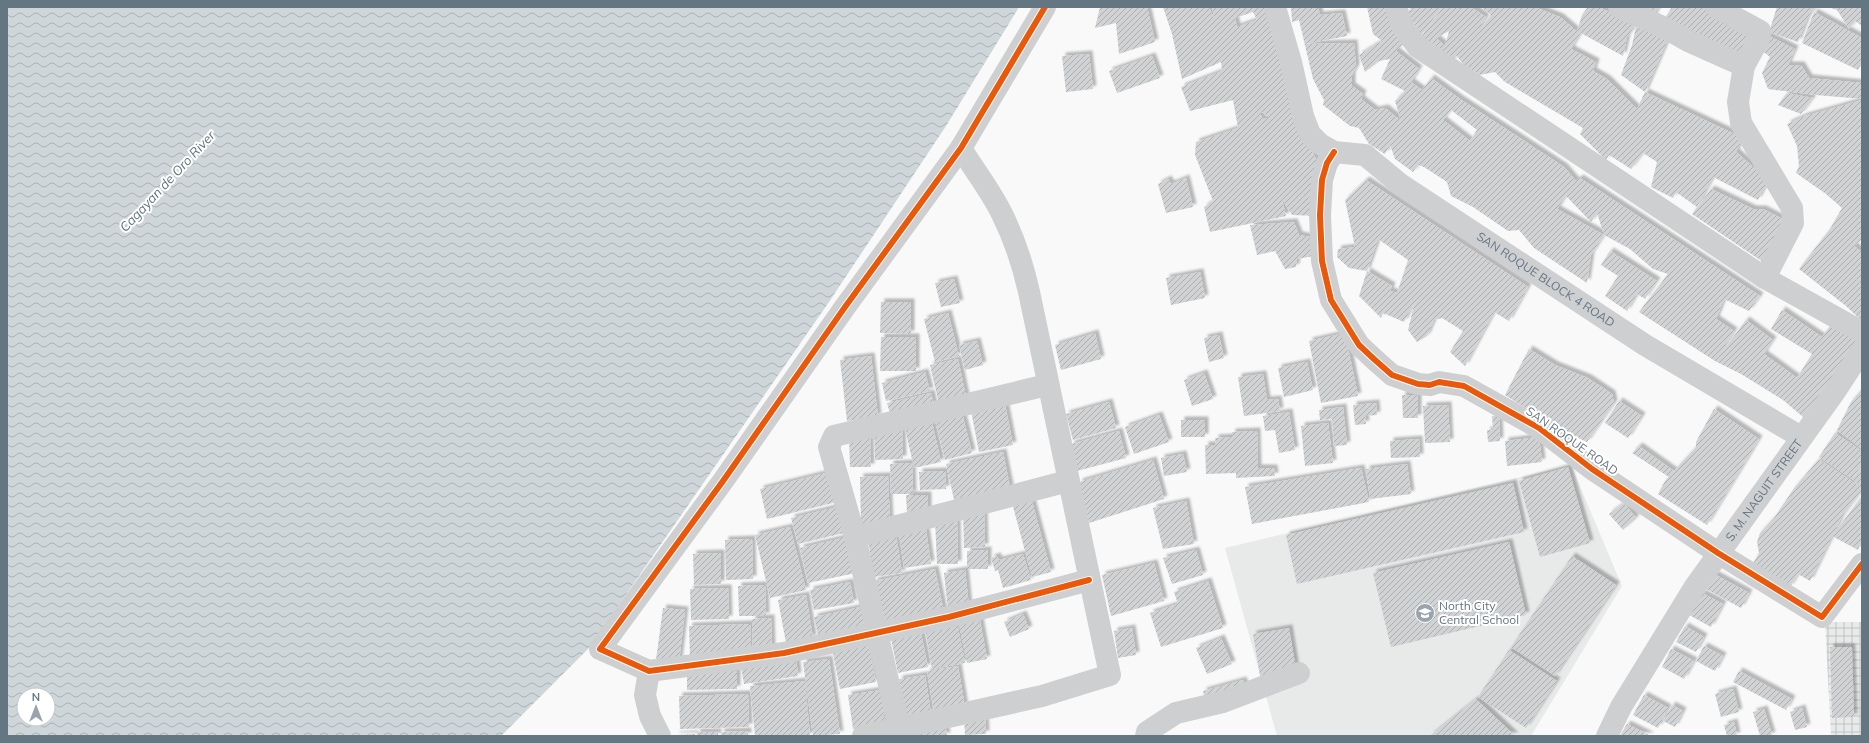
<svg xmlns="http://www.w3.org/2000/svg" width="1869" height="743" font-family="Mulish,sans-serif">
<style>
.built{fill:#e8e9e9}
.industrial{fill:url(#industrial-grid)}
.water{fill:url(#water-waves);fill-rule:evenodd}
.building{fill:url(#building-hatch);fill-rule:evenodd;filter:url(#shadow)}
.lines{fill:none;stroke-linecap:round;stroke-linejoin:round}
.minor{stroke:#cecfd0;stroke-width:22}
.cycleway-casing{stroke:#fff;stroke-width:8}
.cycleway{stroke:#e8590c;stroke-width:6}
.labels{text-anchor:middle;stroke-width:4;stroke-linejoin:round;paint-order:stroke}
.street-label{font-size:12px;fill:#657683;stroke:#fff}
.poi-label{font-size:12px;fill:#657683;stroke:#fff;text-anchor:start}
.water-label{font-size:13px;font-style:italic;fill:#60757c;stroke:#fff}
</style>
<defs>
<pattern id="industrial-grid" width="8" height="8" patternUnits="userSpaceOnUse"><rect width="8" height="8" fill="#e8e9e9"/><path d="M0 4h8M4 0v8" fill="none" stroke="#c0c1c2"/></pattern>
<pattern id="water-waves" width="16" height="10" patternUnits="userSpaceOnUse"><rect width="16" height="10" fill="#ced6d9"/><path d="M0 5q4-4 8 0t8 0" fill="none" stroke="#abb2b5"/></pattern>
<pattern id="building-hatch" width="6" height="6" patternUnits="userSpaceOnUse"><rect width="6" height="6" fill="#d0d2d3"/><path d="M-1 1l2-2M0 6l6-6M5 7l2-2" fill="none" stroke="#acafb1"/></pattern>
<filter id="shadow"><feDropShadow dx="3.5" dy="-3.5" stdDeviation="1" flood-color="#0004"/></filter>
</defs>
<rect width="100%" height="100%" fill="#f9f9f9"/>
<!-- built -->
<path class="built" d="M1571 465 1622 586 1531 736H1277L1225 548Z"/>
<!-- industrial -->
<path class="industrial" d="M1825 622H1862V736H1831Z"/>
<!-- water -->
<path class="water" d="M7 7H1019L946 126 829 302 589 648 501 736H7ZM24 695H48V719H24Z"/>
<!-- building -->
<g class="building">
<path d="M1100 7H1147L1155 42 1119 54 1116 23 1095 28Z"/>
<path d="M1163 7H1209L1215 21 1212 7H1272L1307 142 1323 172 1319 195 1293 199 1312 197 1318 216 1292 215 1282 199 1286 216 1210 232 1204 207 1213 201 1195 155 1196 142 1238 128 1233 100 1190 111 1181 87 1222 71 1221 62 1182 79 1172 34ZM1253 12 1257 20 1237 27 1235 18ZM1260 111 1271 118 1262 119Z"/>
<path d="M1291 7H1318L1320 15 1342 13 1347 36 1305 44 1354 43 1356 67 1352 75V86L1363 94 1361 99 1375 110 1385 108 1401 121 1395 101 1405 91 1381 79 1390 59 1379 61 1365 72 1359 55 1382 41 1373 34 1367 7H1392L1408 38 1396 51 1419 69 1411 82 1422 90 1431 78 1460 99 1564 167 1576 181 1580 178 1760 296 1749 311 1724 299 1716 319 1734 331 1717 359 1746 320 1773 340 1764 354 1797 378 1812 354 1771 329 1782 310 1822 337 1834 321 1862 339 1813 416 1803 417 1783 400 1741 374 1715 361 1639 312 1668 274 1653 269 1630 249 1604 235 1597 213 1591 222 1566 196 1557 209 1604 235 1591 255 1587 283 1534 248 1519 230 1508 231 1473 207 1451 196 1447 182 1424 167 1418 165 1413 172 1395 159 1390 145 1385 154 1369 144 1359 128 1350 126 1323 105 1324 100 1313 79 1299 20 1292 22ZM1451 110 1477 130 1470 141 1443 120Z"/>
<path d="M1422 7H1442L1420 37 1415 32 1417 28 1414 23 1408 21 1407 11Z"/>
<path d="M1443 7H1456L1461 10 1463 7H1471L1486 17 1476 35 1491 15 1481 7H1535L1560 17 1580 34 1571 49 1596 62 1593 71 1607 79 1637 109 1645 92 1743 138 1736 152 1768 180 1758 200 1713 177 1697 207 1676 192 1673 198 1651 187 1657 162 1643 153 1631 169 1609 155 1606 160 1580 134 1583 128 1505 82 1495 72 1480 75 1464 65 1456 55 1452 62 1421 37ZM1449 31 1445 46 1436 38Z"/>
<path d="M1588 7H1599L1636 25 1627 37 1623 56 1577 31 1582 15Z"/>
<path d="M1631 7H1659L1653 18Z"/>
<path d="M1672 7H1708L1755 36 1745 55 1662 23Z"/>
<path d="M1777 7H1815L1807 19 1798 42 1769 32Z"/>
<path d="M1828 7H1862V26L1855 21 1849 29 1837 10Z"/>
<path d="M1814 12 1862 38V62L1858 70 1802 43Z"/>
<path d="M1636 27 1668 39 1645 92 1621 75 1632 45Z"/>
<path d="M1767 35 1795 49 1788 65H1801L1809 78 1862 83V99L1816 95 1768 89 1762 73 1770 57 1760 49Z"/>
<path d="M1089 54 1093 89 1066 92 1062 56Z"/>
<path d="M1152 56 1160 78 1117 93 1109 71Z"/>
<path d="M1787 93 1813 98 1801 114 1778 105Z"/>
<path d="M1862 100V239L1854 246 1862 252V284L1848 272 1862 286V321L1846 306 1799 269 1830 229 1842 208 1826 194 1796 173 1799 166 1797 146 1787 124 1805 116Z"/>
<path d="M1186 178 1193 207 1166 213 1158 184 1168 179 1171 184Z"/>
<path d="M1366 180 1528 287 1509 321 1494 312 1465 366 1450 352 1463 331 1442 318 1434 320 1427 336 1417 342 1408 330 1415 301 1404 322 1383 313 1381 318 1359 296 1367 271 1392 286 1390 291 1397 293 1408 260 1378 239 1367 271 1349 268 1337 257 1338 249 1355 247 1345 200Z"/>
<path d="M1711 189 1753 209H1763L1792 224 1769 266 1692 214Z"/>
<path d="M1294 222 1299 235 1310 237 1314 256 1297 259 1296 267 1285 269 1275 251 1257 255 1250 225Z"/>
<path d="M1610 251 1657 281 1645 299 1637 294 1627 311 1605 296 1618 276 1601 265Z"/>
<path d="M1200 272 1205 298 1171 305 1166 278Z"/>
<path d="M954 279 960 303 941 307 935 283Z"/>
<path d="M881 302H911V334L880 333Z"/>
<path d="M948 313 959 356 935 362 924 319Z"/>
<path d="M1095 333 1101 359 1061 370 1055 345Z"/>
<path d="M1345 333 1358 396 1321 403 1309 341Z"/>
<path d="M1219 335 1224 358 1209 362 1204 338Z"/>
<path d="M881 337H916V371H880Z"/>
<path d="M977 341 983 365 965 370 959 345Z"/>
<path d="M1529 349 1555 365 1588 378 1612 394 1614 403 1587 442 1548 425 1530 411 1505 395Z"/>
<path d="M871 356 878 417 847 421 840 360Z"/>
<path d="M958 359 967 402 940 408 930 365Z"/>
<path d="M1307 362 1313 390 1284 397 1278 368Z"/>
<path d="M925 372 930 391 886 401 882 383Z"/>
<path d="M1204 373 1213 399 1192 406 1184 380Z"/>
<path d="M1263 374 1267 400 1278 399 1280 411 1244 416 1238 377Z"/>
<path d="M1862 389V449L1837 430 1851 402Z"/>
<path d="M931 393 935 410 892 421 887 403Z"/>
<path d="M1402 395H1418V418H1403Z"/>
<path d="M1619 401 1642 416 1628 438 1605 423Z"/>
<path d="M1109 402 1116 428 1073 440 1066 414Z"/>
<path d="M1376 403 1377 415 1365 416 1366 424 1355 425 1353 405Z"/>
<path d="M1005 404 1013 445 979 452 971 411Z"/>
<path d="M1448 405 1450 442 1425 443 1423 406Z"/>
<path d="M1343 407 1347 445 1334 446 1332 419 1320 420 1319 410Z"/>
<path d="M961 409 972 453 945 460 934 416Z"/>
<path d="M1714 409 1759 439 1707 525 1658 494 1665 481 1669 477 1632 453 1639 446 1674 471 1696 447V442Z"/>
<path d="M1289 412 1295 450 1279 453 1275 430 1265 431 1263 416Z"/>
<path d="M1159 415 1169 442 1134 454 1125 427Z"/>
<path d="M1499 415 1500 441 1488 442 1487 430H1493L1492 416Z"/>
<path d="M931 418 941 462 914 468 904 424Z"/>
<rect x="1181" y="420" width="24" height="17"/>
<path d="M1328 423 1333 463 1305 466 1301 426Z"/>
<path d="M902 428 903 459 875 460 874 429Z"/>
<path d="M1119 431 1126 458 1077 471 1071 444Z"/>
<path d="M1257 431 1258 468H1274L1275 476 1236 478V473L1206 474 1205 445H1216L1215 438 1232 437V432Z"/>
<path d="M1835 433 1862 451V464L1852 479 1819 457Z"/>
<path d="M870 436 871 467H850L849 437Z"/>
<path d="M1539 437 1542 462 1507 466 1505 441Z"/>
<path d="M1419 439 1420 457 1391 458 1390 441Z"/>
<path d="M1003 452 1011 492 955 504 946 464Z"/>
<path d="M1183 454 1187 472 1164 476 1161 458Z"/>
<path d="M1819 459 1862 488V490L1841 518 1810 581 1798 574 1790 587 1751 567 1759 553 1757 542 1760 533 1774 518 1795 487Z"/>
<path d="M1153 460 1164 499 1089 523 1079 482Z"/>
<path d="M912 463 913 494H891L890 464Z"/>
<path d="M1407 464 1411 494 1370 499 1366 469Z"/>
<path d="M1568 467 1590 543 1540 557 1519 481Z"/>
<path d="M1862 467V488L1852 479Z"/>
<path d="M1361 468 1369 502 1252 524 1245 487Z"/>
<path d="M945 471 946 489 920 490 919 472Z"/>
<path d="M830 472 837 502 767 519 760 489Z"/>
<path d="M888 476 890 523 861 524 860 477Z"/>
<path d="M1513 483 1524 532 1297 584 1286 535Z"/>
<path d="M906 495H928V512L907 513Z"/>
<path d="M1862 496V540L1858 550 1832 536Z"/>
<path d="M1031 498 1051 572 1032 577 1012 503Z"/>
<path d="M1186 501 1194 544 1163 549 1153 508Z"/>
<path d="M1624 503 1636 518 1623 530 1609 514Z"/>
<path d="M837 507 844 533 798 544 791 518Z"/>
<path d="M963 510H984L985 547 964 548Z"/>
<path d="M935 520H957L958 564H937Z"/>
<path d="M925 523 931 564 904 568 898 527Z"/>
<path d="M790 527 806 590 770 598 755 535Z"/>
<path d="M896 534 902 573 873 577 868 538Z"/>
<path d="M847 537 856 573 808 583 800 548Z"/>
<path d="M752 539 753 579 726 580 725 540Z"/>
<path d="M1509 542 1526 615 1391 647 1373 573Z"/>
<path d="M988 550V569H967V551Z"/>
<path d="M1196 550 1203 575 1172 584 1163 558Z"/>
<path d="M721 553V584L694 585 693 554Z"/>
<path d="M1023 554 1031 580 1003 588 998 570 995 571 991 558 997 556 999 560Z"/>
<path d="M1572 556 1616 585 1555 676 1511 647Z"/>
<path d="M1154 563 1164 601 1111 616 1102 575Z"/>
<path d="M935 569 944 613 883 625 874 581Z"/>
<path d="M965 570 969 607 948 610 944 573Z"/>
<path d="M1714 574 1749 593 1741 608 1706 589Z"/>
<path d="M1208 581 1223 628 1161 647 1150 613 1178 604 1174 592Z"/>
<path d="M850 582 854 603 814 610 810 590Z"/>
<path d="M765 585 766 616H739L738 586Z"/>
<path d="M728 588 729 619 691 620 690 589Z"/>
<path d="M1702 593 1723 604 1711 627 1689 615Z"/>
<path d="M806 595 813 638 786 643 778 600Z"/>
<path d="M861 607 866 629 819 640 814 617Z"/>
<path d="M663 608 685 610 679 662 656 660Z"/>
<path d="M1023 614 1029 629 1010 637 1004 622Z"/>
<path d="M979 615 987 659 967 663 958 619Z"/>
<path d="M771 618 772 649 753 650 752 619Z"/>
<path d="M957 623 965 663 932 669 925 629Z"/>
<path d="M750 624 751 650 690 657 689 626Z"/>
<path d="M1685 626 1704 637 1696 652 1676 642Z"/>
<path d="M920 628 928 667 898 673 890 634Z"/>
<path d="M1132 628 1136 655 1118 658 1114 631Z"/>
<path d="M1289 628 1296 670 1260 676 1253 634Z"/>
<path d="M1221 638 1232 664 1207 674 1196 648Z"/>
<path d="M868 641 876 682 840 689 832 648Z"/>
<path d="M1704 646 1723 656 1715 671 1696 661Z"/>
<path d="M1830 647H1852L1854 717 1832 718Z"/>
<path d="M1671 649 1694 661 1684 679 1662 667Z"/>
<path d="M1509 650 1557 681 1526 728 1478 697Z"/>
<path d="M796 658 798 676 744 684 741 667Z"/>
<path d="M829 659 840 734 813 736 803 662Z"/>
<path d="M958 666 965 708 934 713 927 671Z"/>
<path d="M737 671V689L687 690V672Z"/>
<path d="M1739 671 1792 699 1786 710 1733 682Z"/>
<path d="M925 675 931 713 905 717 899 679Z"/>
<path d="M1243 680 1247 692 1206 703 1203 691Z"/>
<path d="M805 681 810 736H755L750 686Z"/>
<path d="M1733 689 1739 712 1721 717 1715 694Z"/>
<path d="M881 690 885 725 853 729 848 695Z"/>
<path d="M748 694 749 727 680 729 679 696Z"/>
<path d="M1644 695 1668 708 1658 728 1633 715Z"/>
<path d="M1476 699 1515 736H1430Z"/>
<path d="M1672 705 1683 711 1675 727 1663 721Z"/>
<path d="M1802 708 1807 727 1795 730 1790 712Z"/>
<path d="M1764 709 1772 735 1770 736H1760L1753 712Z"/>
<path d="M985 716 986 734 965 735 964 717Z"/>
<path d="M1734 722 1737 736H1727L1724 725Z"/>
<path d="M1627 724 1651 736H1620Z"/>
<path d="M945 725 947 736H902Z"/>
<path d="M748 731V736H721V732Z"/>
<rect x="697" y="732" width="21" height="4"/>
<path d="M695 734V736H676V735Z"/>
</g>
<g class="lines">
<!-- minor -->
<g class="minor">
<path d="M1045 7 961 148 845 307 723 481 600 649 649 671 784 653 949 617 1089 580"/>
<path id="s1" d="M1275 7 1291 62 1303 116 1310 134 1320 144 1334 152 1365 155 1400 184 1645 345 1801 437"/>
<path d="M1396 7 1402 26 1418 47 1765 278 1862 332"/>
<path d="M1619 7 1665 28 1688 41 1744 66"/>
<path d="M1716 7 1760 31V37L1744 66 1738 102 1741 123 1792 208 1793 223 1765 278"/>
<path d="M1334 152 1327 163 1322 180 1320 215 1322 261 1331 300 1359 345 1375 360 1392 375 1418 384 1430 385 1439 382 1464 386 1539 428 1592 469 1718 553 1822 617 1862 564"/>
<path d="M855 537 1068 481"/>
<path d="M649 671 645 695 650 716 660 736"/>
<path d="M899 728 855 537 829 447 834 436 1047 385"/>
<path d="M863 736 1042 696 1110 675 1029 292C1023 265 1014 238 1002 214 991 191 974 170 961 148"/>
<path d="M1146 736 1147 732 1176 713 1223 702 1299 673"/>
<path id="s2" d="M1607 736 1621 707 1694 588 1836 390 1862 350"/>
</g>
<!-- cycleway casing -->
<g class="cycleway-casing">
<g id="cycleway">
<path d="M1045 7 961 148 845 307 723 481 600 649 649 671 784 653 949 617 1089 580"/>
<path d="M1334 152 1327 163 1322 180 1320 215 1322 261 1331 300 1359 345 1375 360 1392 375 1418 384 1430 385 1439 382 1464 386 1539 428 1592 469 1718 553 1822 617 1862 564"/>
</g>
</g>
<!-- cycleway -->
<use href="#cycleway" class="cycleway"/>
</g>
<!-- icons -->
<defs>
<g id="school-disc" transform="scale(1)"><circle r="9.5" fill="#99a4ac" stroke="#fff"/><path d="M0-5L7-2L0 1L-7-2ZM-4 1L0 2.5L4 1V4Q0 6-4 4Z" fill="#fff"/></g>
</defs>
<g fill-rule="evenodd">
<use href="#school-disc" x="1425" y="613"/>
</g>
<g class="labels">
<!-- street labels -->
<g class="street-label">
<text dy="4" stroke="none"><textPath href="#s1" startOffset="413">SAN ROQUE BLOCK 4 ROAD</textPath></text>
<text transform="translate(1572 441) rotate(35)" y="4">SAN ROQUE ROAD</text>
<text dy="4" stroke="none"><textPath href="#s2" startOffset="292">S. M. NAGUIT STREET</textPath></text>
</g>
<!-- poi labels -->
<g class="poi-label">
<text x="1439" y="610">North City<tspan x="1439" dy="14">Central School</tspan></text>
</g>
<!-- water labels -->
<g class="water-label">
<text transform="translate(167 181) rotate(-47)" y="5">Cagayan de Oro River</text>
</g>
</g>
<!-- border -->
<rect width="1869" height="743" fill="none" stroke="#657683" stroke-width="16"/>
<!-- north arrow -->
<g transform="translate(36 707)"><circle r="19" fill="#ffffff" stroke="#c1c8cd"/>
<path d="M0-3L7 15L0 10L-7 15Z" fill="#99a4ac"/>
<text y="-6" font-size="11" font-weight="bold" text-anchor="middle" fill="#657683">N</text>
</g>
</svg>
